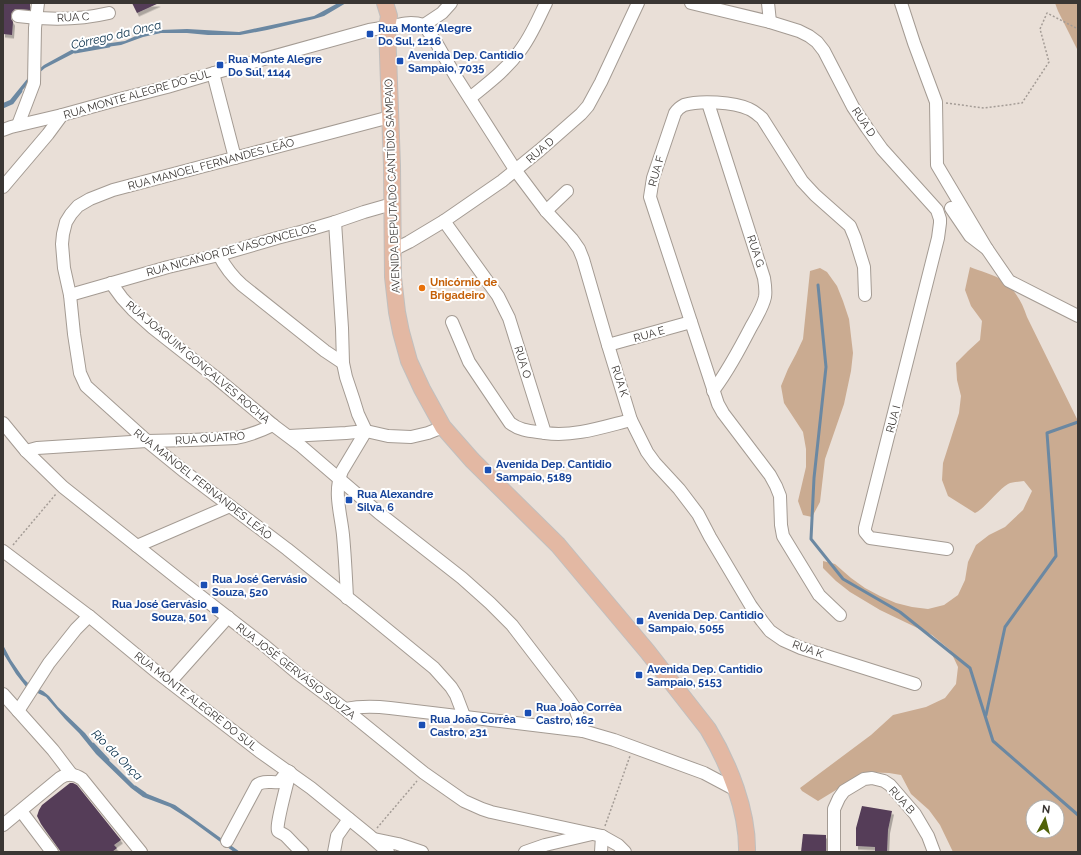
<svg xmlns="http://www.w3.org/2000/svg" width="1081" height="855" font-family="Raleway,sans-serif">
<style>
.forest{fill:#caab91;fill-rule:evenodd}
.water{fill:#6b88a2}
.lines{fill:none;stroke-linecap:round;stroke-linejoin:round}
.stream{stroke:#6b88a2;stroke-width:3}
.building{fill:#543e58;filter:url(#shadow)}
.minor-casing{stroke:#a49b93;stroke-width:14}
.major-casing{stroke:#c0bfbe;stroke-width:18}
.path{stroke:#a49c96;stroke-width:1.5;stroke-dasharray:2 2;stroke-linecap:butt}
.minor{stroke:#fff;stroke-width:12}
.major{stroke:#e3b8a3;stroke-width:16}
.transit-dot{fill:#1a4fb4;stroke:#fff;stroke-width:1.5}
.food-dot{fill:#e8710a;stroke:#fff;stroke-width:1.5}
.labels{text-anchor:middle;stroke-width:4;stroke-linejoin:round;paint-order:stroke}
.street-label{font-size:11px;fill:#3a3633;stroke:#fff}
.transit-label{font-size:11px;font-weight:bold;fill:#164399;stroke:#fff;text-anchor:start}
.food-label{font-size:11px;font-weight:bold;fill:#c56008;stroke:#fff;text-anchor:start}
.water-label{font-size:12px;font-style:italic;fill:#062d48;stroke:#fff}
</style>
<defs>
<filter id="shadow"><feDropShadow dx="2" dy="3.5" stdDeviation="0" flood-color="#0004"/></filter>
</defs>
<rect width="100%" height="100%" fill="#e9dfd7"/>
<!-- forest -->
<g class="forest">
<path d="M1055 3H1078V51L1058 11Z"/>
<path d="M970 267C979 271 996 275 1003 281 1016 291 1022 302 1027 317L1078 421V852H953L940 825 929 810 911 794 901 775 889 773 863 772 836 790 818 801 802 791 800 788 871 735 893 715 926 707 945 698 956 684 958 667 950 650 932 635 880 610 850 592 836 581 823 568V561L835 564 851 578 865 588 880 596 896 603 912 607 928 609 944 605 958 595 965 580 968 562 976 545 989 535 1005 527 1023 510 1032 491 1024 481C1019 482 1012 482 1008 484 999 489 982 511 975 513L948 496 942 480 943 463 959 413 961 396 957 380 956 363 968 351 980 340 982 321 971 306 965 290ZM1033 807H1057V831H1033Z"/>
<path d="M820 268 827 272 837 286 843 301 849 319 853 353 851 371 844 404 825 459 820 502 812 517 803 515 798 501 806 467V449L803 432 784 403 781 386 788 369 796 354 803 339 810 271Z"/>
</g>
<!-- water -->
<g class="water">
<path d="M338 3H346L324 16 314 19 267 30 240 35H208L187 33H161L143 37 121 45 78 51 45 68 33 78 19 94 12 103 3 107V103L10 100 28 78 44 65 75 48 125 41 142 33 160 30 187 29 239 32 314 16Z"/>
<path d="M3 645 11 660 24 679 30 685 43 691 49 696 58 707 85 733 99 751 116 767 140 791 175 805 240 852H234L189 819 170 807 143 797 131 788 96 754 79 733 65 719 46 697 27 688 16 674 3 653Z"/>
</g>
<g class="lines">
<!-- stream -->
<g class="stream">
<path d="M75 52 109 46"/>
<path d="M3 107 12 103 21 91"/>
<path d="M818 285 826 367 814 478 811 539 843 579 900 612 970 668 993 741 1078 815"/>
<path d="M986 715 1005 627 1056 556 1047 433 1078 422"/>
<path d="M93 744 108 760"/>
<path d="M135 787 145 794"/>
</g>
</g>
<!-- building -->
<g class="building">
<path d="M3 3H30V10L18 9H15L12 12 11 16V19L13 22 12 35 3 34Z"/>
<path d="M132 3H159L137 13Z"/>
<path d="M70 783H73L77 785 121 840 114 845 117 848 112 852H61L41 824 37 816 39 810 42 805Z"/>
<path d="M862 806 892 811 888 830 887 852H875V847L856 846V828Z"/>
<path d="M803 834 826 835V852H801Z"/>
</g>
<g class="lines">
<!-- minor casing -->
<g class="minor-casing">
<g id="minor">
<path d="M691 3 770 22 799 31 809 36 817 42 824 51 853 107 867 128 882 149 937 210 940 219V223L938 238 865 528V532L870 538 947 549"/>
<path d="M768 3 770 22"/>
<path d="M901 3 914 43 936 102 937 165 987 249"/>
<path d="M18 16C48 20 79 20 109 13"/>
<path d="M424 25 442 13 451 3"/>
<path d="M214 73V77L235 158"/>
<path d="M470 98C487 84 506 70 519 52 531 37 538 19 546 3"/>
<path d="M708 103 764 278C765 284 766 291 765 297 763 307 756 318 751 327 739 350 728 371 713 391"/>
<path d="M390 117 113 190 90 199 78 206 71 214 66 222 63 234 62 244 64 268 70 295 74 334 80 373 86 386 147 441 185 472 287 549 368 614 434 668 451 687 456 695 464 716"/>
<path d="M18 125 34 83 35 28 38 3"/>
<path d="M3 130 11 127 62 115 120 99 167 87 221 71 369 30C375 29 382 28 388 27 402 24 410 21 424 25L437 44 456 77 516 171 546 211 572 239 579 249 583 259 608 345 631 420 647 452 655 463 679 489 698 514 710 537 751 606 762 621 770 631 783 640 801 648 915 684"/>
<path d="M3 187 48 134 62 115"/>
<path d="M951 208 970 236 987 249 1009 281 1078 316"/>
<path d="M546 211 567 191"/>
<path d="M444 221 498 296 509 318 545 433C574 437 603 427 631 420"/>
<path d="M335 222 342 328 343 363 346 377 354 401 358 414 366 431"/>
<path d="M393 250 409 242 444 221 502 181 540 150 581 114 588 106 601 82 638 3"/>
<path d="M219 255C225 267 232 276 242 285L325 351 343 363"/>
<path d="M111 283 122 298 133 310 153 328 214 376 273 425 301 446 379 513 462 578 490 603 512 625 568 698 575 708 583 731"/>
<path d="M70 295 168 267 219 255 277 238 308 230 335 222 364 212 392 204"/>
<path d="M452 322 469 362 510 423C520 431 532 431 545 433"/>
<path d="M608 345 691 322"/>
<path d="M3 423 26 451 63 487 181 581 265 646 297 673 345 709 424 773 464 801 482 809 491 812 602 836 618 845 625 852"/>
<path d="M289 436 346 433 366 431 388 436 411 437 428 433 443 427"/>
<path d="M26 451 37 448 147 441 191 440 236 438C250 435 261 431 273 425"/>
<path d="M137 546 230 506"/>
<path d="M3 551 89 616 158 673 259 751 311 788 370 836 388 852"/>
<path d="M347 598C346 577 345 556 343 535 341 514 333 492 342 471L366 431"/>
<path d="M840 615 819 595 783 536 781 525 780 496 776 486 770 475 723 413 718 404 650 197 653 178 675 113C677 110 680 107 684 105 700 100 734 102 749 109 754 111 758 115 762 118L802 181 815 195 850 226 855 238 864 267 865 295"/>
<path d="M170 682 228 617"/>
<path d="M3 694 53 750 72 775"/>
<path d="M345 709C360 706 374 706 390 708L583 731 614 740 704 773 736 790"/>
<path d="M18 711 49 663 76 629 89 616"/>
<path d="M290 772C288 780 275 828 278 831 280 833 284 834 286 836 291 841 296 847 302 852"/>
<path d="M21 811 52 852"/>
<path d="M3 825 60 778C67 773 75 774 82 779L141 852"/>
<path d="M374 839 398 844 422 852"/>
<path d="M227 841 257 785C263 780 272 783 279 782L288 771"/>
<path d="M334 852 337 836 349 819"/>
<path d="M525 852 545 845 592 834"/>
<path d="M601 852 602 836"/>
<path d="M834 852V809L839 798 844 791 864 779 872 778 884 781 890 785 915 814 928 836 934 852"/>
</g>
</g>
<!-- major casing -->
<g class="major-casing">
<path id="major" d="M385 3 389 16 387 27 392 166 393 277 397 312 401 332 409 361 422 389 443 427 472 460 558 545 647 651 708 729C729 764 748 811 747 852"/>
</g>
<!-- path -->
<g class="path">
<path d="M946 103 984 108 1022 103 1049 62 1040 29 1047 13 1078 29"/>
<path d="M13 545 56 494"/>
<path d="M605 826 630 756"/>
<path d="M377 828 417 781"/>
</g>
<!-- minor -->
<use href="#minor" class="minor"/>
<!-- major -->
<use href="#major" class="major"/>
</g>
<!-- markers -->
<g class="transit-dot">
<rect x="366" y="30" width="8" height="8" rx="2"/>
<rect x="396" y="57" width="8" height="8" rx="2"/>
<rect x="216" y="61" width="8" height="8" rx="2"/>
<rect x="484" y="466" width="8" height="8" rx="2"/>
<rect x="345" y="496" width="8" height="8" rx="2"/>
<rect x="200" y="581" width="8" height="8" rx="2"/>
<rect x="211" y="606" width="8" height="8" rx="2"/>
<rect x="636" y="617" width="8" height="8" rx="2"/>
<rect x="635" y="671" width="8" height="8" rx="2"/>
<rect x="524" y="709" width="8" height="8" rx="2"/>
<rect x="418" y="721" width="8" height="8" rx="2"/>
</g>
<circle class="food-dot" cx="422" cy="288" r="4"/>
<g class="labels">
<!-- street labels -->
<g class="street-label">
<text transform="translate(73 17) rotate(-3)" y="4">RUA C</text>
<text transform="translate(137 94) rotate(-16)" y="4">RUA MONTE ALEGRE DO SUL</text>
<text transform="translate(864 122) rotate(56)" y="4">RUA D</text>
<text transform="translate(540 150) rotate(-41)" y="4">RUA D</text>
<text transform="translate(211 164) rotate(-15)" y="4">RUA MANOEL FERNANDES LEÃO</text>
<text transform="translate(656 171) rotate(-74)" y="4">RUA F</text>
<text transform="translate(392 186) rotate(-92)" y="4">AVENIDA DEPUTADO CANTÍDIO SAMPAIO</text>
<text transform="translate(231 250) rotate(-15)" y="4">RUA NICANOR DE VASCONCELOS</text>
<text transform="translate(756 251) rotate(72)" y="4">RUA G</text>
<text transform="translate(649 334) rotate(-16)" y="4">RUA E</text>
<text transform="translate(198 362) rotate(40)" y="4">RUA JOAQUIM GONÇALVES ROCHA</text>
<text transform="translate(523 362) rotate(73)" y="4">RUA O</text>
<text transform="translate(620 381) rotate(72)" y="4">RUA K</text>
<text transform="translate(893 419) rotate(-75)" y="4">RUA I</text>
<text transform="translate(210 438) rotate(-4)" y="4">RUA QUATRO</text>
<text transform="translate(203 484) rotate(38)" y="4">RUA MANOEL FERNANDES LEÃO</text>
<text transform="translate(808 649) rotate(20)" y="4">RUA K</text>
<text transform="translate(296 671) rotate(38)" y="4">RUA JOSÉ GERVÁSIO SOUZA</text>
<text transform="translate(196 701) rotate(38)" y="4">RUA MONTE ALEGRE DO SUL</text>
<text transform="translate(902 800) rotate(48)" y="4">RUA B</text>
</g>
<!-- transit labels -->
<g class="transit-label">
<text x="378" y="32">Rua Monte Alegre<tspan x="378" dy="13">Do Sul, 1216</tspan></text>
<text x="408" y="59">Avenida Dep. Cantidio<tspan x="408" dy="13">Sampaio, 7035</tspan></text>
<text x="228" y="63">Rua Monte Alegre<tspan x="228" dy="13">Do Sul, 1144</tspan></text>
<text x="496" y="468">Avenida Dep. Cantidio<tspan x="496" dy="13">Sampaio, 5189</tspan></text>
<text x="357" y="498">Rua Alexandre<tspan x="357" dy="13">Silva, 6</tspan></text>
<text x="212" y="583">Rua José Gervásio<tspan x="212" dy="13">Souza, 520</tspan></text>
<text x="207" y="608" text-anchor="end">Rua José Gervásio<tspan x="207" dy="13">Souza, 501</tspan></text>
<text x="648" y="619">Avenida Dep. Cantidio<tspan x="648" dy="13">Sampaio, 5055</tspan></text>
<text x="647" y="673">Avenida Dep. Cantidio<tspan x="647" dy="13">Sampaio, 5153</tspan></text>
<text x="536" y="711">Rua João Corrêa<tspan x="536" dy="13">Castro, 162</tspan></text>
<text x="430" y="723">Rua João Corrêa<tspan x="430" dy="13">Castro, 231</tspan></text>
</g>
<!-- food labels -->
<g class="food-label">
<text x="430" y="286">Unicórnio de<tspan x="430" dy="13">Brigadeiro</tspan></text>
</g>
<!-- water labels -->
<g class="water-label">
<text transform="translate(116 35) rotate(-13)" y="4">Córrego da Onça</text>
<text transform="translate(117 755) rotate(45)" y="4">Rio da Onça</text>
</g>
</g>
<!-- border -->
<rect width="1081" height="855" fill="none" stroke="#3a3633" stroke-width="8"/>
<!-- north arrow -->
<g transform="translate(1045 819) rotate(7)"><circle r="19" fill="#ffffff" stroke="#b0afad"/>
<path d="M0-3L7 15L0 10L-7 15Z" fill="#516209"/>
<text y="-6" font-size="11" font-weight="bold" text-anchor="middle" fill="#3a3633">N</text>
</g>
</svg>
